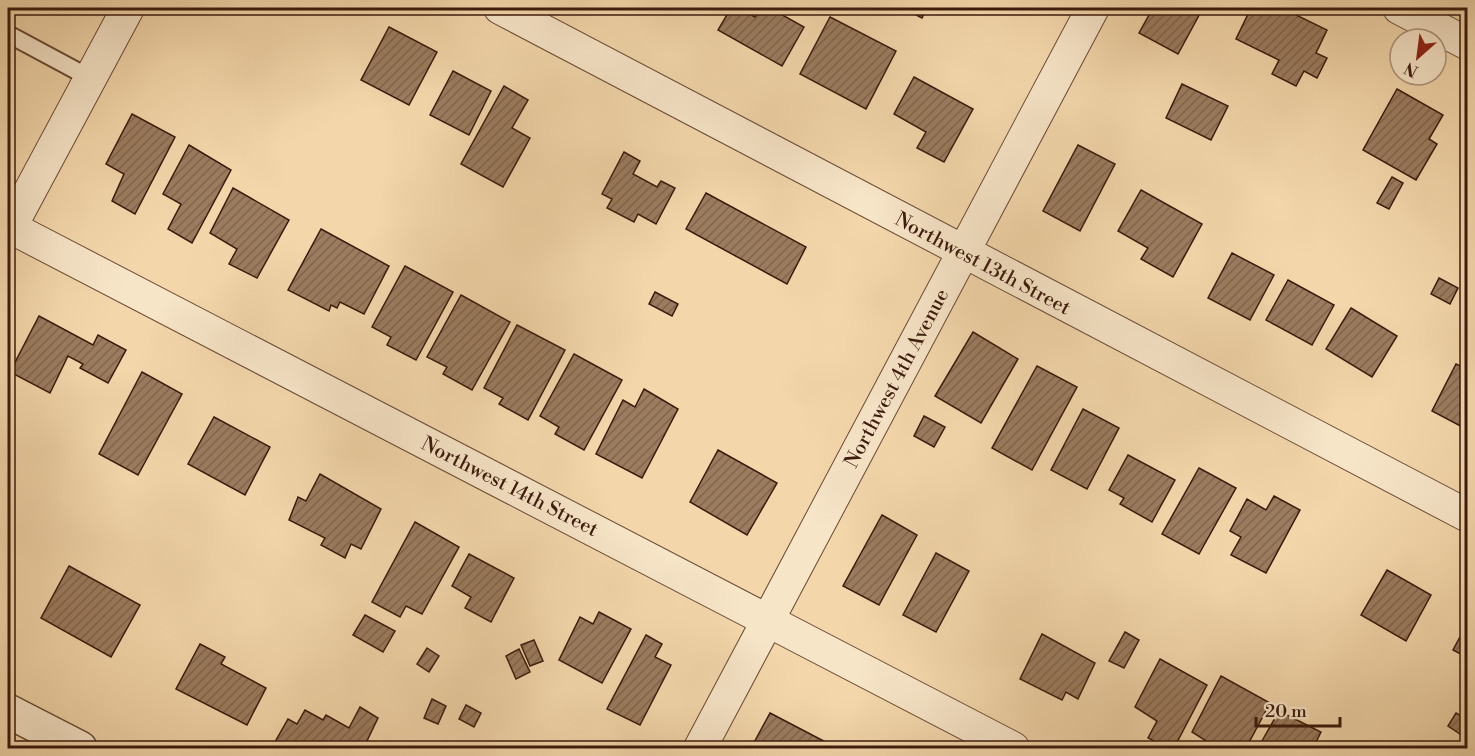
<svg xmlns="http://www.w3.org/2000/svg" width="1475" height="756" font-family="'Libre Bodoni',serif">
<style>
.building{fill:url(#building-hatch);stroke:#3b1a0d;stroke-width:1.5}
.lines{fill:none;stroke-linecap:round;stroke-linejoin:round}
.service-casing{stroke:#694934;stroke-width:20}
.minor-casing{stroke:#694934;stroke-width:34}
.tertiary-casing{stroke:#694934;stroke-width:36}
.service{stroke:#f7e5c8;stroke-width:16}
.minor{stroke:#f7e5c8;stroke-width:32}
.tertiary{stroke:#f7e5c8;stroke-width:33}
.labels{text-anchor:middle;stroke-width:4.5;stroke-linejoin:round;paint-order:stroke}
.street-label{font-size:20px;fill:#3b1a0d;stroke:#f7e5c8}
</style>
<defs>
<pattern id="building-hatch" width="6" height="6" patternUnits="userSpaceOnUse" patternTransform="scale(1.5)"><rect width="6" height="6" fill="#9b7c5f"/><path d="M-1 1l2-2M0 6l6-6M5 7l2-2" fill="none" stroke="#80654d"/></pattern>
</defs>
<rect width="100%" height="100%" fill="#f3d7ab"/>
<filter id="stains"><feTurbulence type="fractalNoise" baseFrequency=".00333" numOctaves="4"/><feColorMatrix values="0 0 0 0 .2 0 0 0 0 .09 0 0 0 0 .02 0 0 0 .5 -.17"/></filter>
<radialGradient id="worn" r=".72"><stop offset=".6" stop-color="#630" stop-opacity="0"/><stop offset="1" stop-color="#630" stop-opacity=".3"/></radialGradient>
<!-- building -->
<g class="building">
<path d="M731 8H738L755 17 760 8H770L804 27 782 66 718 30Z"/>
<path d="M907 8H927L922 18 906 10Z"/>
<path d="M1153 8H1203L1178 54 1139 33Z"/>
<path d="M1251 8H1282L1327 30 1316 53 1327 58 1317 78 1304 71 1296 86 1272 74 1279 60 1236 39Z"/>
<path d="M830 17 896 51 866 109 800 74Z"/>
<path d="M389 27 437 52 409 105 361 80Z"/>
<path d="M453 71 491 91 469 135 430 115Z"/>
<path d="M914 77 973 109 944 162 917 148 926 132 894 114Z"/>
<path d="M1182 84 1228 106 1211 140 1166 118Z"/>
<path d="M504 86 528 100 512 128 530 138 503 187 461 164Z"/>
<path d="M1397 89 1443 115 1429 139 1437 144 1416 180 1363 150Z"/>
<path d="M132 114 175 137 135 214 112 201 124 174 106 164Z"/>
<path d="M189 145 231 170 192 243 168 229 181 204 163 194Z"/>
<path d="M1078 145 1115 164 1080 231 1043 211Z"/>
<path d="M624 152 640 161 633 174 657 187 661 181 675 188 656 224 638 214 634 222 607 208 612 199 602 194Z"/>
<path d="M1392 177 1403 183 1389 209 1377 203Z"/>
<path d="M233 188 289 220 257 278 229 264 237 249 210 233Z"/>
<path d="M1141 190 1202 224 1173 277 1141 259 1148 248 1118 231Z"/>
<path d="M706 193 806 247 787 284 686 229Z"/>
<path d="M321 229 389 266 364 314 340 302 337 308 331 305 329 311 288 290Z"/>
<path d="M1232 253 1274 275 1250 320 1208 298Z"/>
<path d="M405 266 453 292 416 360 387 345 391 337 372 327Z"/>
<path d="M1439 278 1458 288 1450 304 1431 294Z"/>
<path d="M1288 280 1334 305 1312 345 1266 320Z"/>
<path d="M655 292 678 304 672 316 649 304Z"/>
<path d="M461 295 510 322 472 390 443 374 447 367 427 357Z"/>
<path d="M1351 308 1397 336 1372 377 1326 349Z"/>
<path d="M39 316 93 345 98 335 126 350 108 383 80 368 83 364 68 356 50 393 10 372Z"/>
<path d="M517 325 565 350 528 420 499 404 503 398 484 388Z"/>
<path d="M973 332 1018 359 981 423 935 396Z"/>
<path d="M574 354 622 380 584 450 555 434 559 427 540 416Z"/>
<path d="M1456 364 1468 370V430L1432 411Z"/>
<path d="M1037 366 1077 387 1032 470 992 448Z"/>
<path d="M142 372 182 394 138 475 99 454Z"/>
<path d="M644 389 678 409 642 478 596 454 623 400 635 407Z"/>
<path d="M1083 409 1119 428 1087 489 1051 470Z"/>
<path d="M924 416 945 427 934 447 914 436Z"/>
<path d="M214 417 270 447 245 495 188 464Z"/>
<path d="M718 450 777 483 747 535 690 502Z"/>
<path d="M1128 455 1175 480 1152 522 1120 504 1124 498 1109 490Z"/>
<path d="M1199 468 1236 488 1199 554 1162 534Z"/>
<path d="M320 474 381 509 361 549 351 544 345 558 321 545 325 538 289 520 298 497 306 501Z"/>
<path d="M1274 496 1300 510 1266 573 1231 555 1241 537 1230 531 1247 499 1266 510Z"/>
<path d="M882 515 917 535 879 605 843 586Z"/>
<path d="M415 522 459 547 422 614 406 606 400 617 372 602Z"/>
<path d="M936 553 969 571 936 632 903 615Z"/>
<path d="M469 554 514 578 491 622 465 608 471 597 452 586Z"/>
<path d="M69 566 140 605 111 657 41 618Z"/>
<path d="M1387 570 1431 595 1406 641 1361 615Z"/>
<path d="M599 612 631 629 602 683 559 660 580 617 593 624Z"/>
<path d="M365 615 395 631 383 652 353 635Z"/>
<path d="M1468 622V658L1453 650Z"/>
<path d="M1125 632 1139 640 1124 668 1109 661Z"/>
<path d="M1042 634 1095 663 1078 699 1066 692 1062 700 1020 679Z"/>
<path d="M646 635 662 644 655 657 671 665 640 725 607 709Z"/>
<path d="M534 640 543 661 530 666 521 645Z"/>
<path d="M200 644 225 657 221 664 266 688 247 725 176 689Z"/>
<path d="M427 648 439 656 429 672 417 664Z"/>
<path d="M519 649 530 672 516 679 506 656Z"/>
<path d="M1160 659 1207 685 1174 748H1168L1148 738 1157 721 1135 707Z"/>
<path d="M1221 676 1270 703 1246 748H1209L1211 744 1192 732Z"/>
<path d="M432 699 446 706 438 724 424 718Z"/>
<path d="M466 705 481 713 474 727 459 719Z"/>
<path d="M360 707 378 718 365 745 371 748H287L275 742 288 719 297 724 305 710 323 720 326 715 349 728Z"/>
<path d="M1279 711 1321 732 1313 748H1258Z"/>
<path d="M770 713 837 748H751Z"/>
<path d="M1456 713 1468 720V728L1463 736 1448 726Z"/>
</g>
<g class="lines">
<!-- service casing -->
<g class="service-casing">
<path id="service" d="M8 34 90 78"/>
</g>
<!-- minor casing -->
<g class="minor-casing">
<g id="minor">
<path d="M500 8 1468 516"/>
<path d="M1399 8 1468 44"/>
<path d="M8 226 1013 748"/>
<path d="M8 232 128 8"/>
<path d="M700 748 1093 8"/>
</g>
</g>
<!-- tertiary casing -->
<g class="tertiary-casing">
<path id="tertiary" d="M8 711 80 748"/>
</g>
<!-- service -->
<use href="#service" class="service"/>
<!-- minor -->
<use href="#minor" class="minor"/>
<!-- tertiary -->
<use href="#tertiary" class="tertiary"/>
</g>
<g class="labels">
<!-- street labels -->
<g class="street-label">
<text transform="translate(983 263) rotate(28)" y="7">Northwest 13th Street</text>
<text transform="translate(896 378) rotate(-62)" y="7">Northwest 4th Avenue</text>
<text transform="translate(510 486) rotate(27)" y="7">Northwest 14th Street</text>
</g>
</g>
<!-- margin -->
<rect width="1475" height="756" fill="none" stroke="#f3d7ab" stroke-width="30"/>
<rect x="9" y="9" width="1457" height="738" fill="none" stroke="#3b1a0d" stroke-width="3"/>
<rect x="15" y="15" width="1445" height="726" fill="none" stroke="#3b1a0d" stroke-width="1.5"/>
<!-- north arrow -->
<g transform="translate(1418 57) rotate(208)"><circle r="28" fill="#f7e5c8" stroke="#ac947d" stroke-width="1.5"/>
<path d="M0-4.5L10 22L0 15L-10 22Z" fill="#8f2418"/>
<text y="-9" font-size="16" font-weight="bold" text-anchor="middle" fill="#3b1a0d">N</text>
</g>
<!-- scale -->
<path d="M1256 717v9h84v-9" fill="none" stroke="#3b1a0d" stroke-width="3"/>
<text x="1265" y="717" font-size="18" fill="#3b1a0d" stroke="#f7e5c8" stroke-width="4.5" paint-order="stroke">20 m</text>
<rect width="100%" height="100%" filter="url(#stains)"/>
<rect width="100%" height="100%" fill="url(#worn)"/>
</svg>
